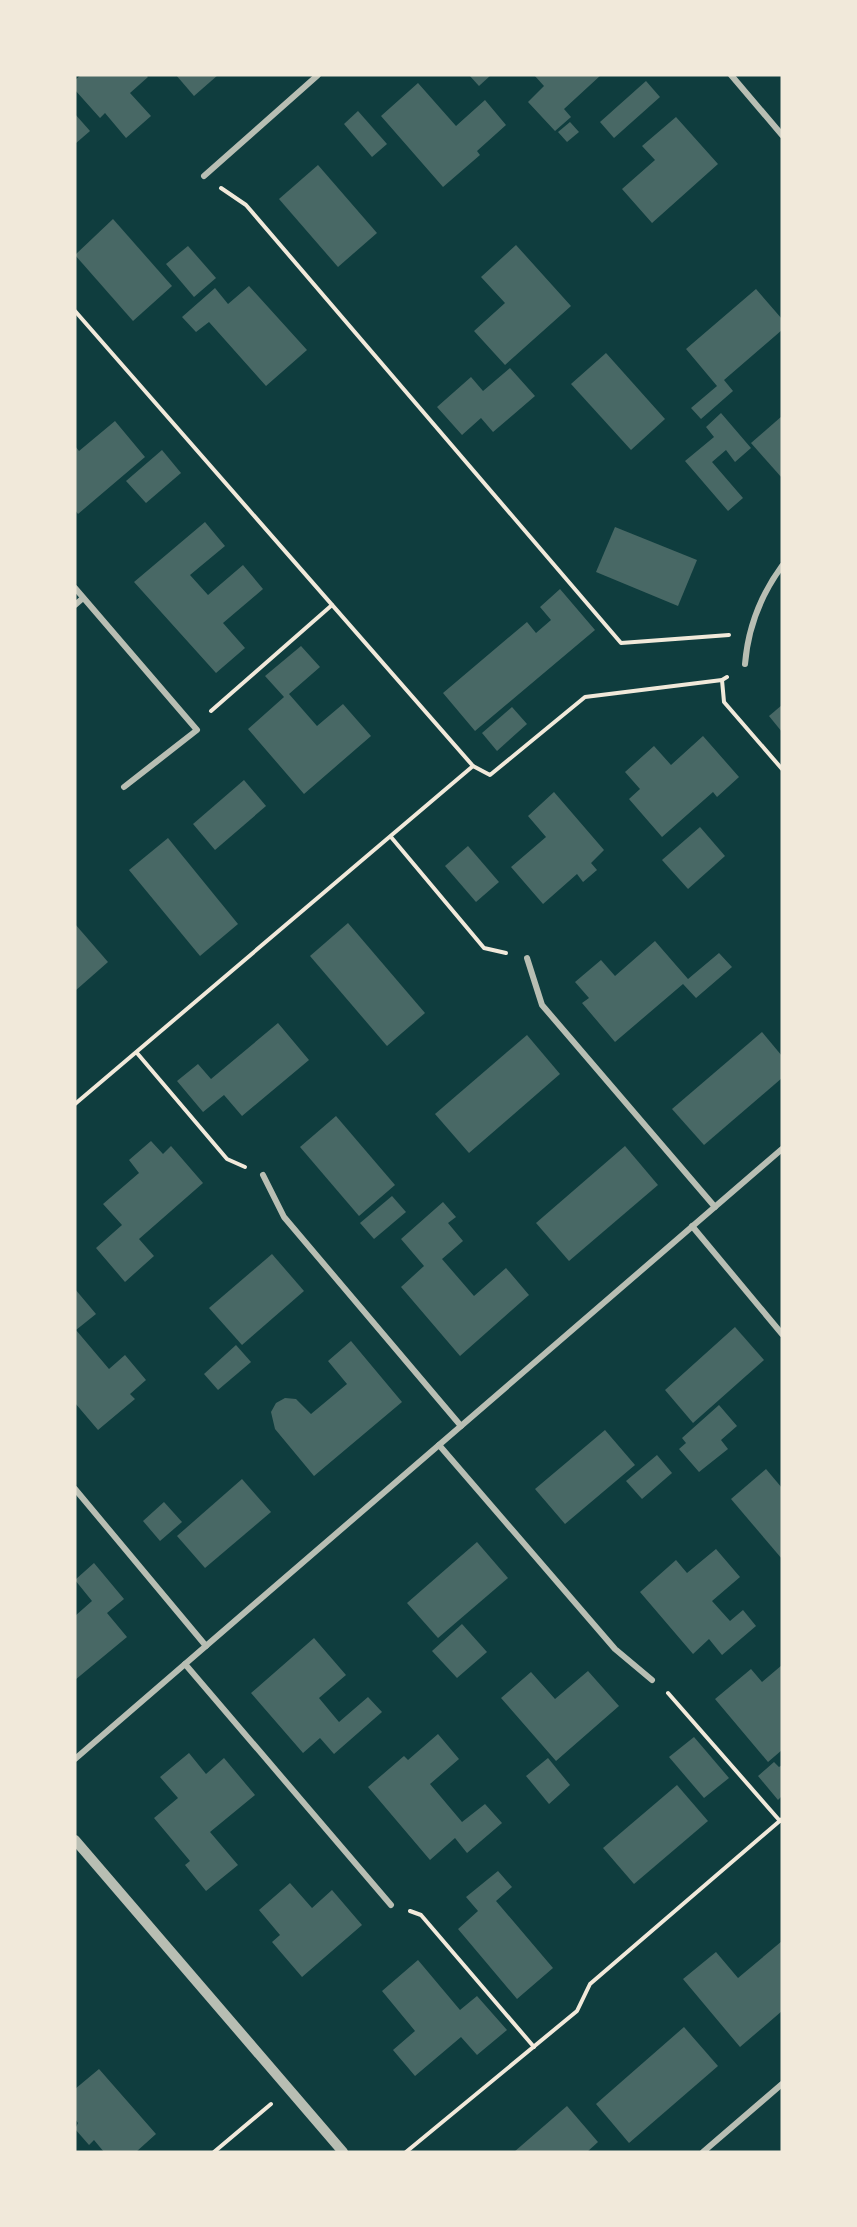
<svg xmlns="http://www.w3.org/2000/svg" width="857" height="2227" font-family="'Asap Condensed',sans-serif">
<style>
.building{fill:#486865}
.lines{fill:none;stroke-linecap:round;stroke-linejoin:round}
.path{stroke:#f1e9da;stroke-width:4}
.minor{stroke:#b8beb3;stroke-width:6}
.tertiary{stroke:#b8beb3;stroke-width:10}
</style>
<rect width="100%" height="100%" fill="#0f3d3e"/>
<!-- building -->
<g class="building">
<path d="M81 75H146L148 77 130 93 151 116 126 138 105 113 100 118 75 90V80Z"/>
<path d="M176 75H218L194 96Z"/>
<path d="M469 75H491L479 86Z"/>
<path d="M534 75H601L564 109 571 117 555 131 528 102 544 86Z"/>
<path d="M646 81 660 97 614 138 600 122Z"/>
<path d="M418 83 456 126 485 100 506 125 477 151 480 155 443 187 381 116Z"/>
<path d="M358 111 387 144 372 157 344 124Z"/>
<path d="M75 114 90 131 75 144Z"/>
<path d="M676 117 718 164 652 223 622 189 655 160 642 146Z"/>
<path d="M570 122 579 132 567 142 558 132Z"/>
<path d="M318 165 377 233 338 267 279 199Z"/>
<path d="M113 219 172 286 133 321 75 255Z"/>
<path d="M516 245 571 306 505 365 474 331 505 303 481 277Z"/>
<path d="M188 246 216 278 194 297 166 264Z"/>
<path d="M249 286 307 350 266 386 209 322 196 332 182 317 215 288 228 304Z"/>
<path d="M756 289 782 319V330L724 380 733 391 701 419 691 408 717 386 686 349Z"/>
<path d="M606 353 665 419 631 450 571 384Z"/>
<path d="M510 368 535 396 493 432 481 418 462 435 437 407 471 377 483 391Z"/>
<path d="M721 413 751 448 735 462 726 450 712 462 743 498 728 511 685 461 714 437 706 427Z"/>
<path d="M782 416V478L751 443Z"/>
<path d="M115 421 145 457 78 514 75 510V446L79 451Z"/>
<path d="M162 450 181 473 146 503 126 481Z"/>
<path d="M205 522 225 546 190 575 208 595 243 565 263 589 223 623 245 648 216 673 134 582Z"/>
<path d="M615 527 697 560 678 606 596 572Z"/>
<path d="M560 589 595 630 475 731 443 693 527 622 536 633 551 620 540 607Z"/>
<path d="M301 646 320 667 289 694 317 726 343 704 371 736 304 794 248 729 284 697 265 676Z"/>
<path d="M782 705V732L769 716Z"/>
<path d="M512 707 527 724 497 751 482 733Z"/>
<path d="M703 736 739 777 717 797 713 792 662 837 629 799 640 789 625 772 654 746 671 765Z"/>
<path d="M244 780 266 806 215 850 193 824Z"/>
<path d="M554 792 604 850 591 863 597 870 583 882 577 874 543 904 511 867 546 837 528 816Z"/>
<path d="M700 827 725 856 688 889 662 860Z"/>
<path d="M168 838 238 924 200 956 129 870Z"/>
<path d="M468 846 499 882 476 902 445 866Z"/>
<path d="M348 923 425 1013 387 1046 310 956Z"/>
<path d="M75 924 108 962 75 991Z"/>
<path d="M655 941 688 979 719 953 732 967 696 998 683 984 615 1042 582 1003 589 998 575 982 601 960 615 976Z"/>
<path d="M278 1023 309 1060 242 1116 224 1095 203 1112 177 1081 198 1064 211 1079Z"/>
<path d="M762 1032 782 1056V1078L704 1145 672 1109Z"/>
<path d="M527 1035 560 1074 469 1153 435 1114Z"/>
<path d="M336 1116 395 1185 359 1216 300 1147Z"/>
<path d="M151 1141 163 1154 171 1146 203 1183 139 1239 154 1256 125 1282 96 1248 122 1225 103 1204 139 1173 129 1160Z"/>
<path d="M625 1146 658 1185 569 1261 536 1223Z"/>
<path d="M392 1196 406 1212 374 1239 360 1223Z"/>
<path d="M443 1202 456 1217 448 1223 463 1241 442 1259 474 1296 506 1268 529 1295 460 1356 401 1287 424 1266 401 1239Z"/>
<path d="M272 1254 304 1291 242 1345 209 1308Z"/>
<path d="M75 1289 96 1314 76 1330 109 1369 125 1355 146 1380 130 1394 135 1399 98 1430 75 1403Z"/>
<path d="M735 1327 764 1360 693 1423 665 1390Z"/>
<path d="M351 1341 402 1402 314 1476 275 1429 271 1412 276 1403 285 1398 296 1399 311 1414 347 1384 328 1361Z"/>
<path d="M236 1345 251 1362 218 1390 204 1374Z"/>
<path d="M719 1405 737 1426 721 1440 728 1449 699 1472 679 1449 686 1443 682 1438Z"/>
<path d="M605 1430 635 1465 565 1524 535 1489Z"/>
<path d="M657 1455 672 1473 642 1499 626 1481Z"/>
<path d="M766 1469 782 1488V1559L731 1499Z"/>
<path d="M242 1479 271 1512 205 1568 177 1536Z"/>
<path d="M164 1502 182 1522 160 1541 143 1521Z"/>
<path d="M477 1542 508 1578 438 1638 407 1603Z"/>
<path d="M716 1549 740 1577 712 1601 730 1621 743 1610 756 1626 722 1655 709 1639 693 1654 640 1592 676 1560 687 1573Z"/>
<path d="M94 1563 124 1599 107 1613 127 1637 75 1680V1616L92 1601 75 1580Z"/>
<path d="M462 1624 487 1652 457 1678 432 1651Z"/>
<path d="M314 1638 346 1675 319 1698 339 1722 368 1697 382 1712 334 1754 320 1738 303 1753 251 1693Z"/>
<path d="M782 1665V1750L768 1762 715 1699 751 1669 762 1682Z"/>
<path d="M588 1671 619 1706 556 1761 501 1698 531 1672 555 1699Z"/>
<path d="M438 1734 459 1759 430 1784 462 1822 485 1804 502 1823 467 1853 455 1838 430 1860 368 1787 404 1756 408 1760Z"/>
<path d="M694 1737 729 1778 704 1798 669 1757Z"/>
<path d="M189 1753 206 1774 224 1758 255 1795 210 1832 238 1865 206 1891 185 1865 190 1861 154 1818 178 1798 160 1777Z"/>
<path d="M548 1758 570 1785 549 1804 526 1776Z"/>
<path d="M774 1762 779 1767 782 1765V1796L778 1800 758 1776Z"/>
<path d="M677 1785 708 1821 634 1884 603 1848Z"/>
<path d="M498 1871 512 1887 496 1901 553 1968 517 1999 458 1929 478 1911 466 1897Z"/>
<path d="M290 1883 312 1908 332 1890 362 1925 302 1977 272 1942 280 1935 259 1910Z"/>
<path d="M782 1941V2011L740 2047 683 1979 716 1952 738 1978Z"/>
<path d="M418 1960 460 2010 477 1996 507 2030 477 2055 461 2037 415 2076 393 2050 415 2031 382 1991Z"/>
<path d="M684 2027 718 2066 629 2143 596 2104Z"/>
<path d="M99 2069 156 2134 136 2152H104L94 2140 89 2145 75 2129 78 2123 75 2119V2089Z"/>
<path d="M567 2106 598 2142 587 2152H514Z"/>
</g>
<g class="lines">
<!-- path -->
<g class="path">
<path d="M221 188 246 205 621 643 729 635"/>
<path d="M75 311 473 766 490 775 585 697 722 680 727 677"/>
<path d="M722 680 724 702 782 769"/>
<path d="M211 711 332 605"/>
<path d="M391 837 484 948 506 953"/>
<path d="M137 1053 227 1159 245 1167"/>
<path d="M75 1104 473 766"/>
<path d="M668 1693 780 1821"/>
<path d="M410 1911 421 1915 534 2047"/>
<path d="M214 2152 271 2104"/>
<path d="M406 2152 577 2011 590 1984 782 1819"/>
</g>
<!-- minor -->
<g class="minor">
<path d="M731 75 782 135"/>
<path d="M204 176 318 75"/>
<path d="M75 588 197 730 124 787"/>
<path d="M75 605 83 598"/>
<path d="M745 664C748 627 760 596 782 566"/>
<path d="M527 958 542 1005 715 1207"/>
<path d="M263 1175 284 1217 461 1426"/>
<path d="M692 1226 782 1334"/>
<path d="M439 1445 615 1649 652 1680"/>
<path d="M75 1489 206 1646"/>
<path d="M185 1664 391 1905"/>
<path d="M75 1759 782 1149"/>
<path d="M703 2152 782 2084"/>
</g>
<!-- tertiary -->
<path class="tertiary" d="M75 1840 343 2152"/>
</g>
<!-- border -->
<rect width="857" height="2227" fill="none" stroke="#f1e9da" stroke-width="153"/>
</svg>
